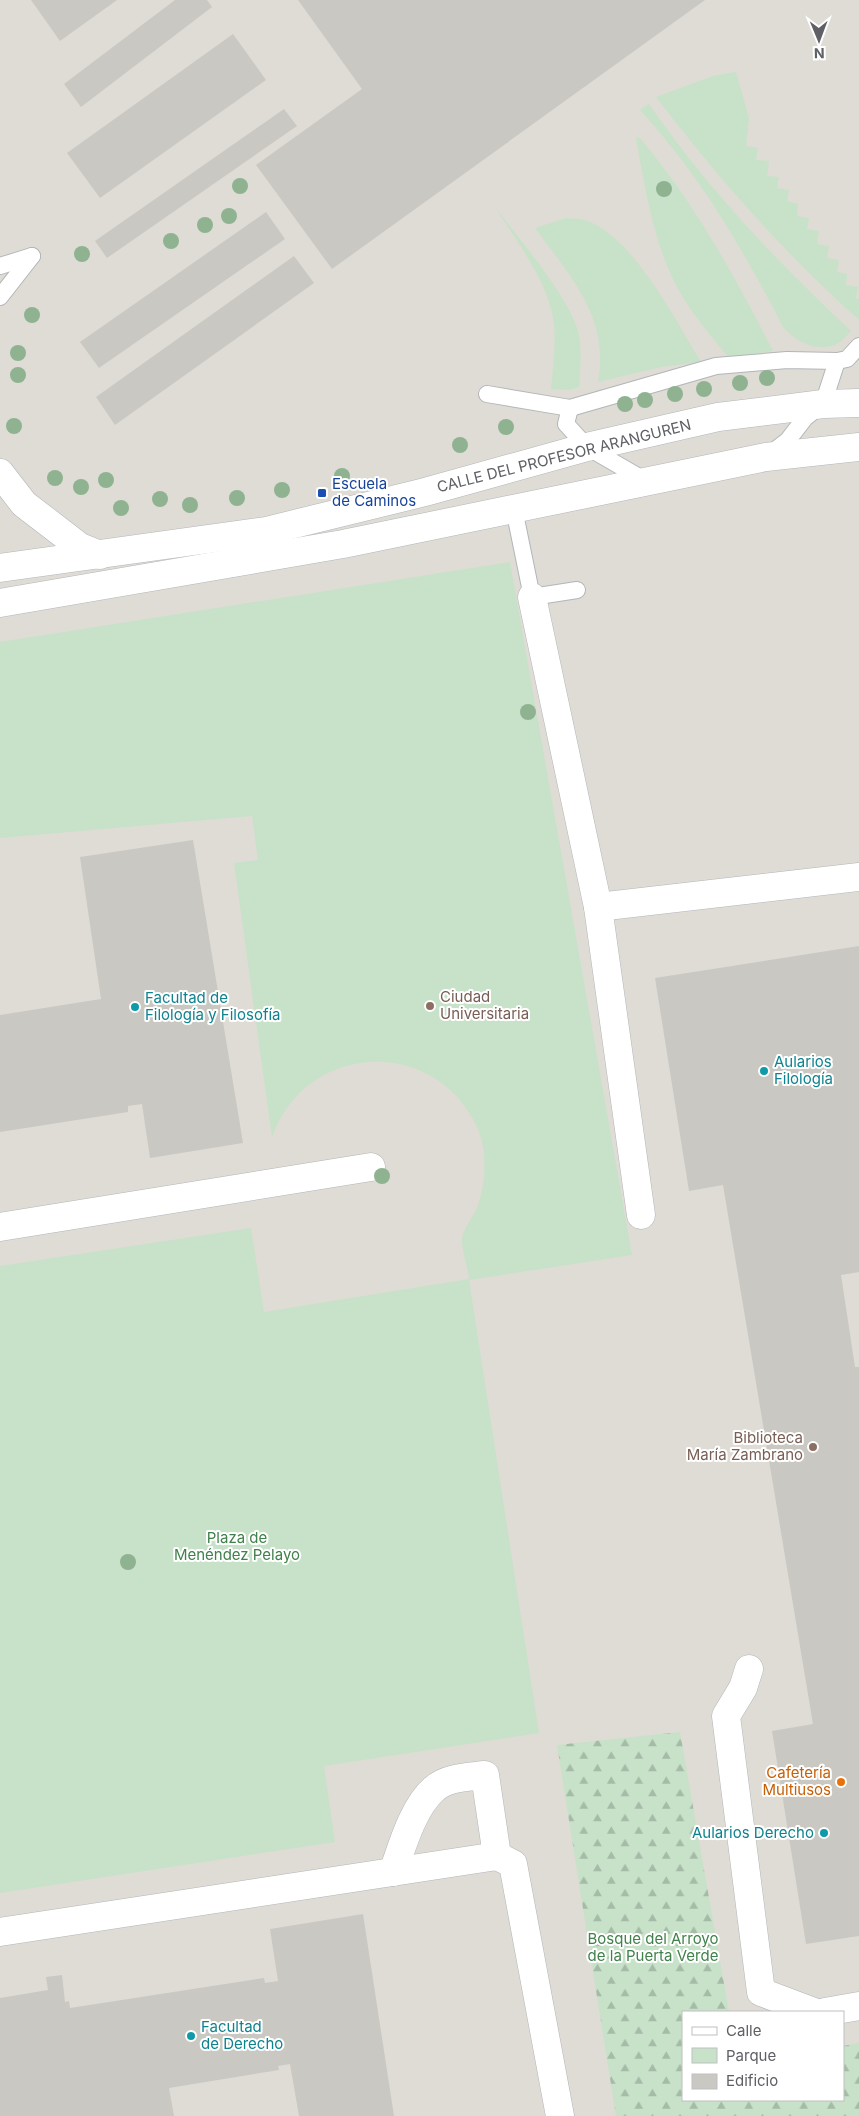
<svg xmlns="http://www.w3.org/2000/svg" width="859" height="2116" font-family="Inter,sans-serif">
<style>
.education{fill:#dedcd5;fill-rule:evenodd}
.forest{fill:url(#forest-firs)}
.green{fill:#c7e2c9}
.building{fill:#cac8c3}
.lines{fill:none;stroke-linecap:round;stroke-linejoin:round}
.lane-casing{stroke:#b3b5b9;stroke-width:18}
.street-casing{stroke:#b3b5b9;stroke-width:29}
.lane{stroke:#fff;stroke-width:16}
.street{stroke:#fff;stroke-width:28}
.tree{fill:#8fb291}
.transit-dot{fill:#1a4fb4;stroke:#fff;stroke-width:2}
.education-dot{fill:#8d6e63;stroke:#fff;stroke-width:2}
.culture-dot{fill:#0f9aa8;stroke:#fff;stroke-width:2}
.food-dot{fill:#e8710a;stroke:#fff;stroke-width:2}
.labels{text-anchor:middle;stroke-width:4;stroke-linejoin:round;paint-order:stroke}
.street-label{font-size:15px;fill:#5e6065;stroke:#fff}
.transit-label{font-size:15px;fill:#164399;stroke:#fff;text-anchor:start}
.education-label{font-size:15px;fill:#785e54;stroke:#fff;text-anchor:start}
.culture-label{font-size:15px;fill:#0d838f;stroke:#fff;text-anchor:start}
.park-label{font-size:15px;fill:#41814b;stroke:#fff}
.food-label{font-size:15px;fill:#c56008;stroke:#fff;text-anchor:end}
</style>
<defs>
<pattern id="forest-firs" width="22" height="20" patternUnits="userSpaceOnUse" patternTransform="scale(1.25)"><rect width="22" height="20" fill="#c7e2c9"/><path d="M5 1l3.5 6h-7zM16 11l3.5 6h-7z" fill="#a5bba7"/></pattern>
</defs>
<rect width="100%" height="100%" fill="#eeede7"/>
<!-- education -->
<path class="education" d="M0 0H859V2116H0ZM683 2012H843V2100H683Z"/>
<!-- forest -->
<path class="forest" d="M680 1732 729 2012H683V2100H843V2046L859 2043V2116H616L557 1745Z"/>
<!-- green -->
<g class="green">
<path d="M736 72 749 118 746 146 758 148 756 160 769 161 767 176 779 177 777 188 789 190 787 201 798 204 797 216 809 218 807 229 819 231 817 244 829 246 827 258 839 260 837 272 847 274 846 285 858 287 856 299H859V320C782 251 719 179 656 97L713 76Z"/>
<path d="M649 104C707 188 777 262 851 331 847 335 842 342 837 344 817 353 796 342 783 327 743 249 700 175 640 110Z"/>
<path d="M639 137C694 202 734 275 773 351L728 357C710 334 689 311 676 285 653 240 645 188 636 138Z"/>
<path d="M495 207C518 238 573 301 579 336 582 353 580 370 579 387L569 390 551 389C553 368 556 345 554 324 549 282 517 242 495 207Z"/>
<path d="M566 218C572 219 580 218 585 220 633 236 675 320 701 362L661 367 598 382C610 317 570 276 535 228Z"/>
<path d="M510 562 632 1255 469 1280 539 1733 324 1766 335 1842 0 1893V1266L251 1228 264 1312 469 1279C468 1267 462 1252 462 1239 463 1229 473 1217 477 1208 486 1185 488 1150 477 1127 435 1036 306 1041 272 1137L234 863 258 860 252 816 0 838V642Z"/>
</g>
<!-- building -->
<g class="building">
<path d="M31 0H117L60 41Z"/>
<path d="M175 0H207L212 7 81 107 64 84Z"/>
<path d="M298 0H705L332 269 256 165 362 89Z"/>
<path d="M233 34 266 80 100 198 67 153Z"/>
<path d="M284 109 297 126 107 258 95 241Z"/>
<path d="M266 212 285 239 99 368 80 342Z"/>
<path d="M294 256 314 283 115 425 96 397Z"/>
<path d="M193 840 243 1143 150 1158 142 1104 128 1106V1112L0 1132V1015L101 999 80 857Z"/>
<path d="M859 946V1272L841 1275 855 1367H859V1936L806 1944 772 1731 813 1724 723 1185 689 1191 655 978Z"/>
<path d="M363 1914 394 2116H299L290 2064 278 2066 279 2070 169 2088 174 2116H0V1998L48 1990 46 1977 62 1975 65 2002 69 2001 70 2008 264 1978 265 1983 278 1981 270 1929Z"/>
</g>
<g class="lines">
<!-- lane casing -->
<g class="lane-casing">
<g id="lane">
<path d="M0 266 32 256"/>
<path d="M0 297 32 256"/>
<path d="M487 394 570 408 716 366 787 360 837 361 847 359 859 346"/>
<path d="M570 408 566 424 587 447 646 481"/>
<path d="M770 454 788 440 805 418 823 404 837 361"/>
<path d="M514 509 532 597 577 590"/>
</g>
</g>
<!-- street casing -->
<g class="street-casing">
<g id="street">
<path d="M0 473 24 504 80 547 100 555"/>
<path d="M0 568 266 531 425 492 587 447 718 417 823 404 859 403"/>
<path d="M532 597 598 907 641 1215"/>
<path d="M0 603 343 544 766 457 859 447"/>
<path d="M598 907 859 877"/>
<path d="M0 1227 371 1167"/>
<path d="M749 1669 743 1688 726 1716 761 1992 814 2012"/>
<path d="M497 1856 513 1864 560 2116"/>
<path d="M393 1872C402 1847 413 1807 434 1789 447 1777 469 1777 485 1775L497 1856"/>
<path d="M0 1932 497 1856"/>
<path d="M825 2012 859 2006"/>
</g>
</g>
<!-- lane -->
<use href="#lane" class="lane"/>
<!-- street -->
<use href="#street" class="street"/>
</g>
<!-- trees -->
<g class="tree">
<circle cx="240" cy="186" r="8"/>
<circle cx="664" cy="189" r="8"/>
<circle cx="229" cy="216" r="8"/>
<circle cx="205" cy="225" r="8"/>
<circle cx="171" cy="241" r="8"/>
<circle cx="82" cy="254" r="8"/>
<circle cx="32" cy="315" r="8"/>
<circle cx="18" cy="353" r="8"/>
<circle cx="18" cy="375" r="8"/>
<circle cx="767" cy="378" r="8"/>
<circle cx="740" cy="383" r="8"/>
<circle cx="704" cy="389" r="8"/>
<circle cx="675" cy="394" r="8"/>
<circle cx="645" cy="400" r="8"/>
<circle cx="625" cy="404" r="8"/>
<circle cx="14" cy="426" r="8"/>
<circle cx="506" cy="427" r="8"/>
<circle cx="460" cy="445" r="8"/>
<circle cx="342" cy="476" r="8"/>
<circle cx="55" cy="478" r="8"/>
<circle cx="106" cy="480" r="8"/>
<circle cx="81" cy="487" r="8"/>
<circle cx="282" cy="490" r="8"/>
<circle cx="237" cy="498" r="8"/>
<circle cx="160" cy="499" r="8"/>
<circle cx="190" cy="505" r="8"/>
<circle cx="121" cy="508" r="8"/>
<circle cx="528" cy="712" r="8"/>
<circle cx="382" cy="1176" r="8"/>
<circle cx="128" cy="1562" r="8"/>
</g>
<!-- markers -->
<rect class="transit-dot" x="317" y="488" width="10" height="10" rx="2.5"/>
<g class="education-dot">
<circle cx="430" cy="1006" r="5"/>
<circle cx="813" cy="1447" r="5"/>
</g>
<g class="culture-dot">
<circle cx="135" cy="1007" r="5"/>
<circle cx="764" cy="1071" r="5"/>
<circle cx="824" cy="1833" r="5"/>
<circle cx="191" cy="2036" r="5"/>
</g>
<circle class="food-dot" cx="841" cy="1782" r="5"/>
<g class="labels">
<!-- street labels -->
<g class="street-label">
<text transform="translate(564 456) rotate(-14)" y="5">CALLE DEL PROFESOR ARANGUREN</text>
</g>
<!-- transit labels -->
<g class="transit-label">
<text x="332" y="489">Escuela<tspan x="332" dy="17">de Caminos</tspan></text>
</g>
<!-- education labels -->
<g class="education-label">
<text x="440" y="1002">Ciudad<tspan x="440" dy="17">Universitaria</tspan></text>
<text x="803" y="1443" text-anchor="end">Biblioteca<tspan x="803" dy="17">María Zambrano</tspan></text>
</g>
<!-- culture labels -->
<g class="culture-label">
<text x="145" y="1003">Facultad de<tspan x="145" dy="17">Filología y Filosofía</tspan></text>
<text x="774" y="1067">Aularios<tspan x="774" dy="17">Filología</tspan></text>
<text x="814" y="1838" text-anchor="end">Aularios Derecho</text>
<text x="201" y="2032">Facultad<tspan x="201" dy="17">de Derecho</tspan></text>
</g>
<!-- park labels -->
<g class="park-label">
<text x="237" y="1543">Plaza de<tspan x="237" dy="17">Menéndez Pelayo</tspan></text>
<text x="653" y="1944">Bosque del Arroyo<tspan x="653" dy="17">de la Puerta Verde</tspan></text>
</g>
<!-- food labels -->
<g class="food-label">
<text x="831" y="1778">Cafetería<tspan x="831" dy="17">Multiusos</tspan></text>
</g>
</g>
<!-- legend -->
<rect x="682" y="2011" width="162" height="90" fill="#ffffff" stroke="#bfbfc1"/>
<rect x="692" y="2027" width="25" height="8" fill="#ffffff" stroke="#bfbfc1"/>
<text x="726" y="2036" font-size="15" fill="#5e6065">Calle</text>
<rect x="692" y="2048" width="25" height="15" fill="#c7e2c9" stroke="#bfbfc1"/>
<text x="726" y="2061" font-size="15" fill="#5e6065">Parque</text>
<rect x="692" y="2074" width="25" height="15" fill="#cac8c3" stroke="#bfbfc1"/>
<text x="726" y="2086" font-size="15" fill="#5e6065">Edificio</text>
<!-- north arrow -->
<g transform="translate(819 40) rotate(179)" stroke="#ffffff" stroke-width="4" paint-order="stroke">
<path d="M0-4L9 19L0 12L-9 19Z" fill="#5e6065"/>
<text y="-8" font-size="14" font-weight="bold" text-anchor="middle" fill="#5e6065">N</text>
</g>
</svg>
